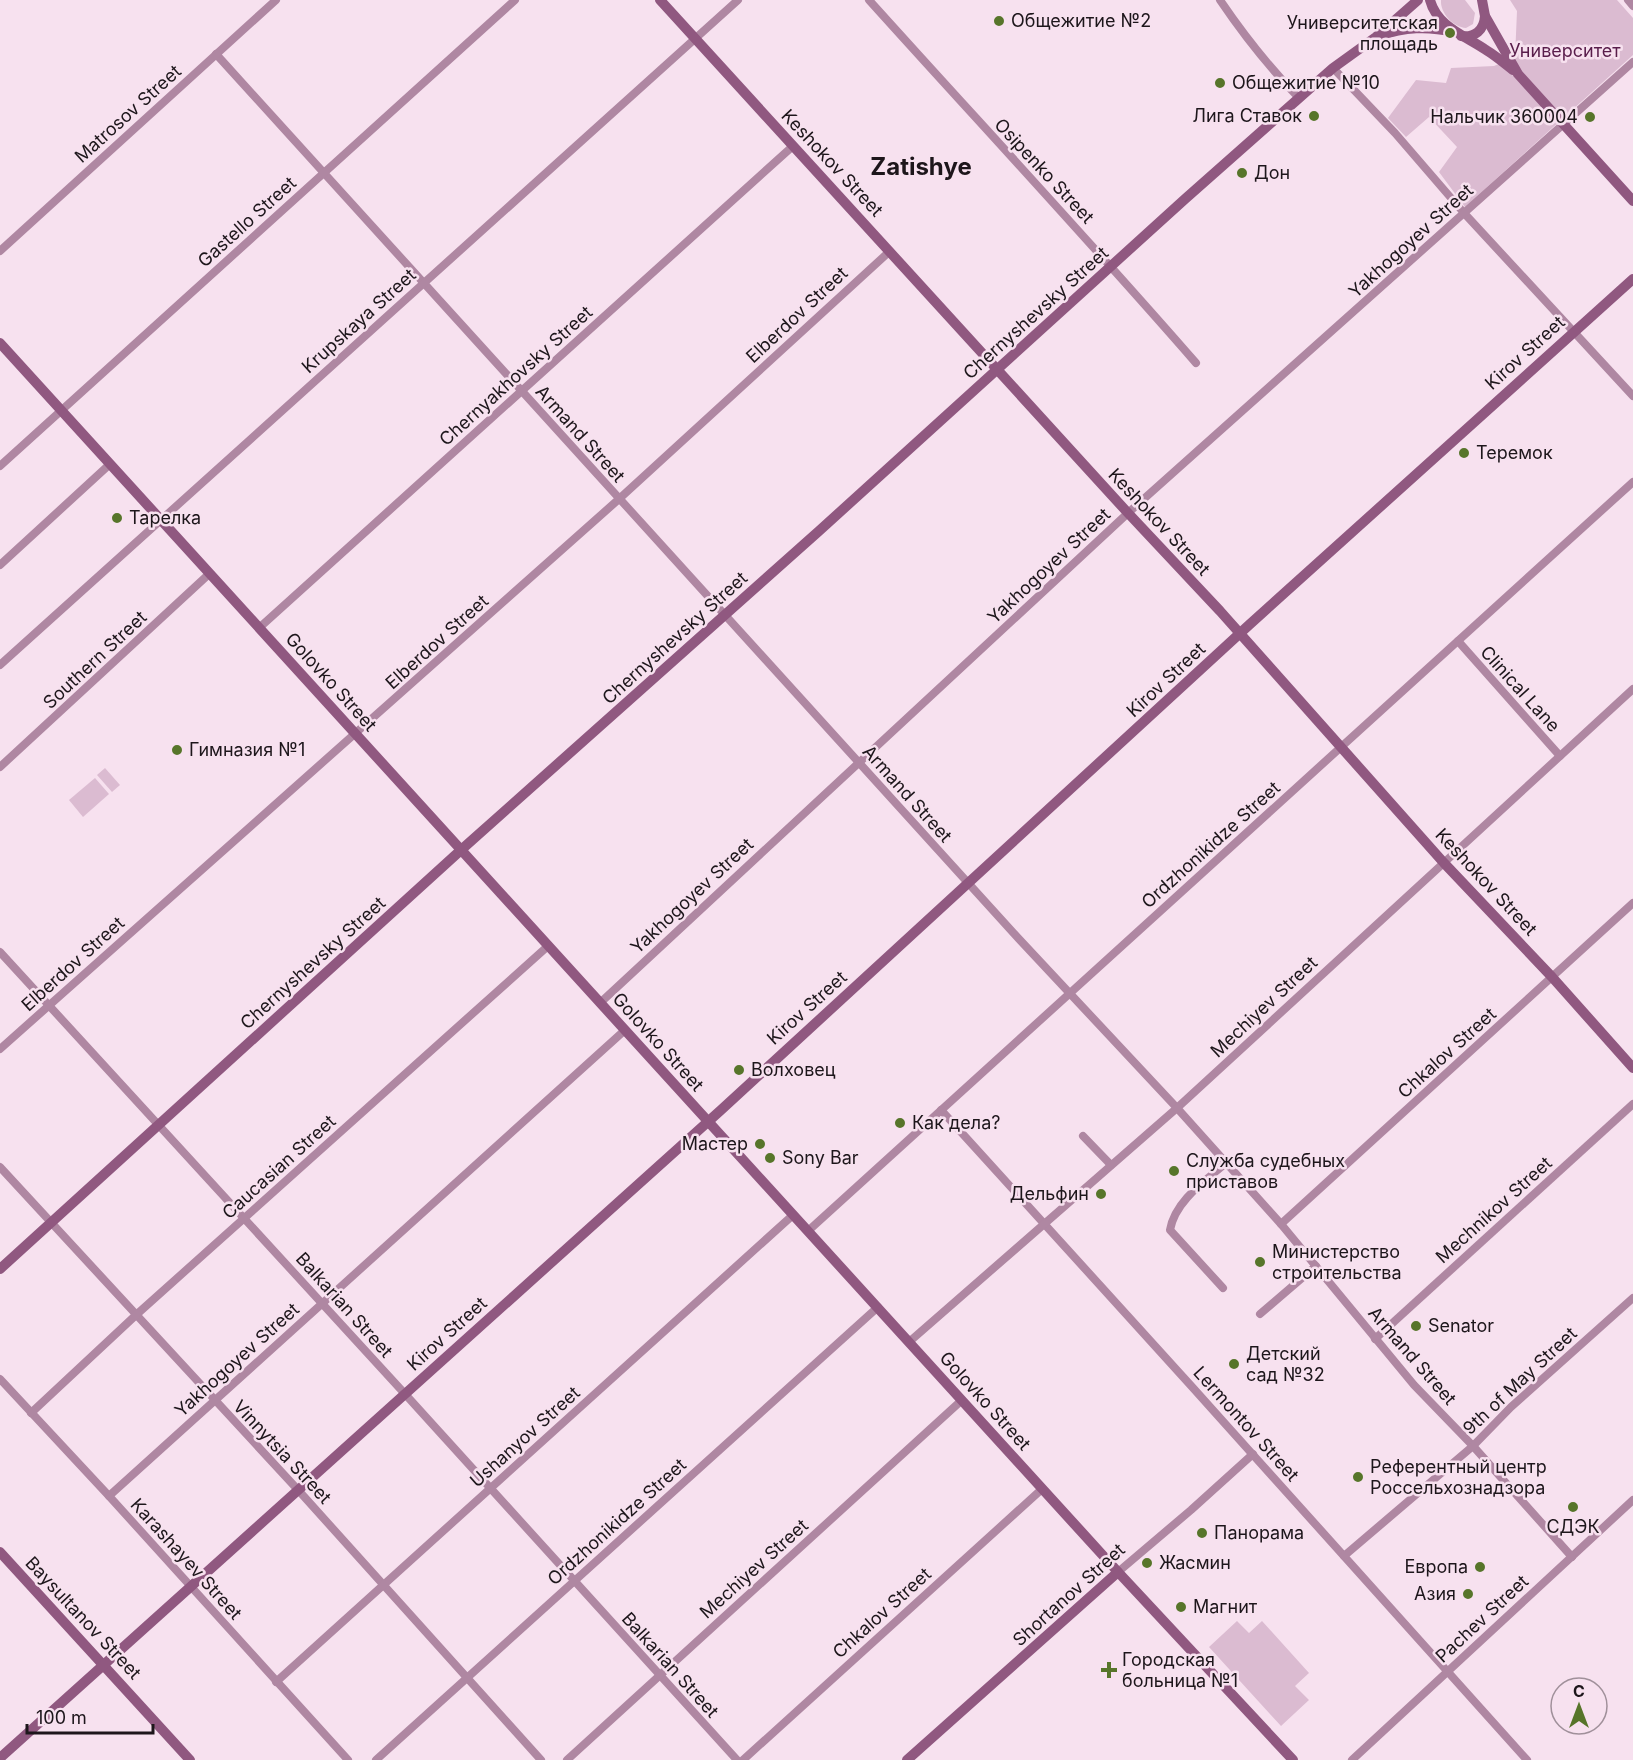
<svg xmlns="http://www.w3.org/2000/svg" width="1633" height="1760" font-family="Inter,sans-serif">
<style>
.green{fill:#dbbbd1}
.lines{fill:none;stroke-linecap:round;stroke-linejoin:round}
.street{stroke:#af87a2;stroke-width:8}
.secondary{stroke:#905880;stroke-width:10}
.poi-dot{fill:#57752a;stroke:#f7e1ef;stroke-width:2}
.labels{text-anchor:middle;stroke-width:5;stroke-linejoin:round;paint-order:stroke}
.poi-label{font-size:18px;fill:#1d161b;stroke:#f7e1ef;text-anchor:start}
.park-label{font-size:18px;fill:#591d4b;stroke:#f7e1ef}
.street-label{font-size:18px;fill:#1d161b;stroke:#f7e1ef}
.district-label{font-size:24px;font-weight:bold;fill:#1d161b;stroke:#f7e1ef}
</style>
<rect width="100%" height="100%" fill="#f7e1ef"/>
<!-- green -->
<g class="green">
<path d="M1441 0H1465L1475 13 1473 24 1466 28C1453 27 1440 13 1441 0Z"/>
<path d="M1510 0H1617L1633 18V55L1465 207 1439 172 1457 147 1429 117 1406 137 1388 118 1416 80 1446 83 1451 68 1494 66 1515 57 1517 11Z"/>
<path d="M105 768 120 785 112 792 97 775Z"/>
<path d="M95 778 109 794 83 817 69 800Z"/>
<path d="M1237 1621 1249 1633 1262 1621 1309 1673 1295 1686 1309 1700 1281 1726 1209 1647Z"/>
</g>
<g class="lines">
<!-- street -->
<g class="street">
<path d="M869 0C978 121 1089 240 1196 363"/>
<path d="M1220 0C1245 37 1268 66 1299 98"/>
<path d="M1628 0 1633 6"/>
<path d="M216 54 1019 939 1177 1108 1281 1224 1414 1385 1473 1446 1572 1557"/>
<path d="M1333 68 1395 133 1464 213 1633 396"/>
<path d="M0 251 276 0"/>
<path d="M0 466 515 0"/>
<path d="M0 565 110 464"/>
<path d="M259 628 793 146"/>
<path d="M1458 641 1560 756"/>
<path d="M0 665 738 0"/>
<path d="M0 767 209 574"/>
<path d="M0 952 405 1394 737 1760"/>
<path d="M600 1003 1128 513 1633 62"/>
<path d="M0 1049 619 499 890 251"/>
<path d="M941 1110 1194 1389 1527 1760"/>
<path d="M1083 1136 1111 1165"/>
<path d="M0 1167 299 1491 541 1760"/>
<path d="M1281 1224 1633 903"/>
<path d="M808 1231 1633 482"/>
<path d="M1223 1288 1170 1230C1175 1201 1205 1181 1226 1163"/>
<path d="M1260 1314 1316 1266"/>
<path d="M1375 1339 1633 1104"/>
<path d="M909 1342 1177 1108 1633 689"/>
<path d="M0 1379 109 1496 348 1760"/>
<path d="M31 1413 136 1315 548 946"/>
<path d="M109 1496 625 1030"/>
<path d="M1344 1556 1473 1446 1511 1407 1633 1298"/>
<path d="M1118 1572 1191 1510 1253 1454"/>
<path d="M276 1682 793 1215"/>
<path d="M376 1760 878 1307"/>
<path d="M567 1760 962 1400"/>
<path d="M743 1760 1042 1489"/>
<path d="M1352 1760 1633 1500"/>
</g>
<!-- secondary -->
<g class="secondary">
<path d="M660 0 1128 513 1220 611 1444 863 1552 977 1633 1068"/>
<path d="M1430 0C1437 27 1466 36 1486 50 1496 56 1504 63 1513 70"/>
<path d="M1482 0 1485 16 1518 74 1633 201"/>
<path d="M1379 36C1405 27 1427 26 1454 32"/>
<path d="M1461 36C1475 38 1484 30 1485 16"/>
<path d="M0 343 1118 1572 1293 1760"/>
<path d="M0 1269 461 850 819 531 1185 199 1333 68 1376 37 1418 0"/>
<path d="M0 1552 190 1760"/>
<path d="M0 1758 721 1110 1249 625 1633 279"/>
<path d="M907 1760 1118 1572"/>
</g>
</g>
<!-- markers -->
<g class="poi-dot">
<circle cx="999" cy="21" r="6"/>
<circle cx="1450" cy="33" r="6"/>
<circle cx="1220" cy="83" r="6"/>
<circle cx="1314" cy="116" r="6"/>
<circle cx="1590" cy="117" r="6"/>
<circle cx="1242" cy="173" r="6"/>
<circle cx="1464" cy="453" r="6"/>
<circle cx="117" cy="518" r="6"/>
<circle cx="177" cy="750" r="6"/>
<circle cx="739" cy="1070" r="6"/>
<circle cx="900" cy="1123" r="6"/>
<circle cx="760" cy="1144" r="6"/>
<circle cx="770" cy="1158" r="6"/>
<circle cx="1174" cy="1171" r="6"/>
<circle cx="1101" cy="1194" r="6"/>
<circle cx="1260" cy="1262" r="6"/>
<circle cx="1416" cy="1326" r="6"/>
<circle cx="1234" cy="1364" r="6"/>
<circle cx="1358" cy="1477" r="6"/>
<circle cx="1573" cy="1507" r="6"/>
<circle cx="1202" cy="1533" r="6"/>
<circle cx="1147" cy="1563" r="6"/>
<circle cx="1480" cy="1567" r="6"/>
<circle cx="1468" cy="1594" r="6"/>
<circle cx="1181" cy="1607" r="6"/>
<path d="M1106 1661h6v6h6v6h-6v6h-6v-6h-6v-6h6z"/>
</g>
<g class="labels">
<!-- poi labels -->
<g class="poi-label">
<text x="1011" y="27">Общежитие №2</text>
<text x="1438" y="29" text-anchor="end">Университетская<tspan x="1438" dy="21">площадь</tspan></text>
<text x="1232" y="89">Общежитие №10</text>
<text x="1302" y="122" text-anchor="end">Лига Ставок</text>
<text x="1578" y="123" text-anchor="end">Нальчик 360004</text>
<text x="1254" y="179">Дон</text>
<text x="1476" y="459">Теремок</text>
<text x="129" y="524">Тарелка</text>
<text x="189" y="756">Гимназия №1</text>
<text x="751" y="1076">Волховец</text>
<text x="912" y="1129">Как дела?</text>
<text x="748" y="1150" text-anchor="end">Мастер</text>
<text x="782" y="1164">Sony Bar</text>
<text x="1186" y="1167">Служба судебных<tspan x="1186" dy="21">приставов</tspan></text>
<text x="1089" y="1200" text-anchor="end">Дельфин</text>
<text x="1272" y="1258">Министерство<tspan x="1272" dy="21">строительства</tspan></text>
<text x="1428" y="1332">Senator</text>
<text x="1246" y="1360">Детский<tspan x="1246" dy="21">сад №32</tspan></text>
<text x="1370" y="1473">Референтный центр<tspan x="1370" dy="21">Россельхознадзора</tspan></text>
<text x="1573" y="1533" text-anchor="middle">СДЭК</text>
<text x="1214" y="1539">Панорама</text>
<text x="1159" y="1569">Жасмин</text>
<text x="1468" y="1573" text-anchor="end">Европа</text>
<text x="1456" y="1600" text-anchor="end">Азия</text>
<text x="1193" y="1613">Магнит</text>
<text x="1122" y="1666">Городская<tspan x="1122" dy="21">больница №1</tspan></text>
</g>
<!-- park labels -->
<g class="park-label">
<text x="1565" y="57">Университет</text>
</g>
<!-- street labels -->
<g class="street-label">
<text transform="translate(128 114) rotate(-42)" y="6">Matrosov Street</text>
<text transform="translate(832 163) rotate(47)" y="6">Keshokov Street</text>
<text transform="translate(1044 171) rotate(47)" y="6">Osipenko Street</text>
<text transform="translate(247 222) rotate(-42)" y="6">Gastello Street</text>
<text transform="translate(1411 241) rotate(-42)" y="6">Yakhogoyev Street</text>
<text transform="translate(1036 313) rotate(-42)" y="6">Chernyshevsky Street</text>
<text transform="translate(797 315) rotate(-43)" y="6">Elberdov Street</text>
<text transform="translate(359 321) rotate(-42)" y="6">Krupskaya Street</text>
<text transform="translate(1525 353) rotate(-42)" y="6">Kirov Street</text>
<text transform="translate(516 376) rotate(-42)" y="6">Chernyakhovsky Street</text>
<text transform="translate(580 434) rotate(48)" y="6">Armand Street</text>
<text transform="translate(1159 522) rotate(47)" y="6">Keshokov Street</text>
<text transform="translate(1049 566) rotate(-43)" y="6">Yakhogoyev Street</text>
<text transform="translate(675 638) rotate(-42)" y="6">Chernyshevsky Street</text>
<text transform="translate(437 642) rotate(-42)" y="6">Elberdov Street</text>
<text transform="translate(95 660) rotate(-43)" y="6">Southern Street</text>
<text transform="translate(1166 680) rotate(-43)" y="6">Kirov Street</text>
<text transform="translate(331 682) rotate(48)" y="6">Golovko Street</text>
<text transform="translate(1520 689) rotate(48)" y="6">Clinical Lane</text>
<text transform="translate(907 794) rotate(48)" y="6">Armand Street</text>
<text transform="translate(1211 845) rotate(-42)" y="6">Ordzhonikidze Street</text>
<text transform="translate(1486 882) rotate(47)" y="6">Keshokov Street</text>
<text transform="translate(692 896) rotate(-43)" y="6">Yakhogoyev Street</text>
<text transform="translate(313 963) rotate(-42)" y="6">Chernyshevsky Street</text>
<text transform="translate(73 964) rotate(-42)" y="6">Elberdov Street</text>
<text transform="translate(1264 1007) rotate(-43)" y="6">Mechiyev Street</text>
<text transform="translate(807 1008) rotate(-42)" y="6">Kirov Street</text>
<text transform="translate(658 1042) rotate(48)" y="6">Golovko Street</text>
<text transform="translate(1447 1053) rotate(-42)" y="6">Chkalov Street</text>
<text transform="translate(279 1167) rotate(-42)" y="6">Caucasian Street</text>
<text transform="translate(1494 1210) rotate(-42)" y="6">Mechnikov Street</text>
<text transform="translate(344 1305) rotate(48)" y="6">Balkarian Street</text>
<text transform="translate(447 1334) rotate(-42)" y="6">Kirov Street</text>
<text transform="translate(1412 1356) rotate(49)" y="6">Armand Street</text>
<text transform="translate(237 1360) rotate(-42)" y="6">Yakhogoyev Street</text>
<text transform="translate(1520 1381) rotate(-43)" y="6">9th of May Street</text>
<text transform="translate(985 1401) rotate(48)" y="6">Golovko Street</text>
<text transform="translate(1246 1424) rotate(48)" y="6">Lermontov Street</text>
<text transform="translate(525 1437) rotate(-42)" y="6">Ushanyov Street</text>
<text transform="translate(282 1452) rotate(47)" y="6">Vinnytsia Street</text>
<text transform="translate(617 1522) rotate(-42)" y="6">Ordzhonikidze Street</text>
<text transform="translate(186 1559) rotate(48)" y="6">Karashaуev Street</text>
<text transform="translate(754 1569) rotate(-42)" y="6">Mechiyev Street</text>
<text transform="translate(1069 1595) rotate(-42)" y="6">Shortanov Street</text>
<text transform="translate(882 1613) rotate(-42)" y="6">Chkalov Street</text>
<text transform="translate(83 1618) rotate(47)" y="6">Baysultanov Street</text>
<text transform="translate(1482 1619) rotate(-43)" y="6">Pachev Street</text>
<text transform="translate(670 1665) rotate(48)" y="6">Balkarian Street</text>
</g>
<!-- district labels -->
<g class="district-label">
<text x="921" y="175">Zatishye</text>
</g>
</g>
<!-- north arrow -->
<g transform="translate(1579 1706)"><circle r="28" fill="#f7e1ef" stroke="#a0909a" stroke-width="1.5"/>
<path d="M0-4.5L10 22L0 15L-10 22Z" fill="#57752a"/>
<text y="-9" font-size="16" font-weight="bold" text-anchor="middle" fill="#1d161b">С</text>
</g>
<!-- scale -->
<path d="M27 1724v9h126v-9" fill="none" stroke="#1d161b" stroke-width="3"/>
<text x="36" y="1724" font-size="18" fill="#1d161b" stroke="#f7e1ef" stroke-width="4.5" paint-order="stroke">100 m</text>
</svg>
